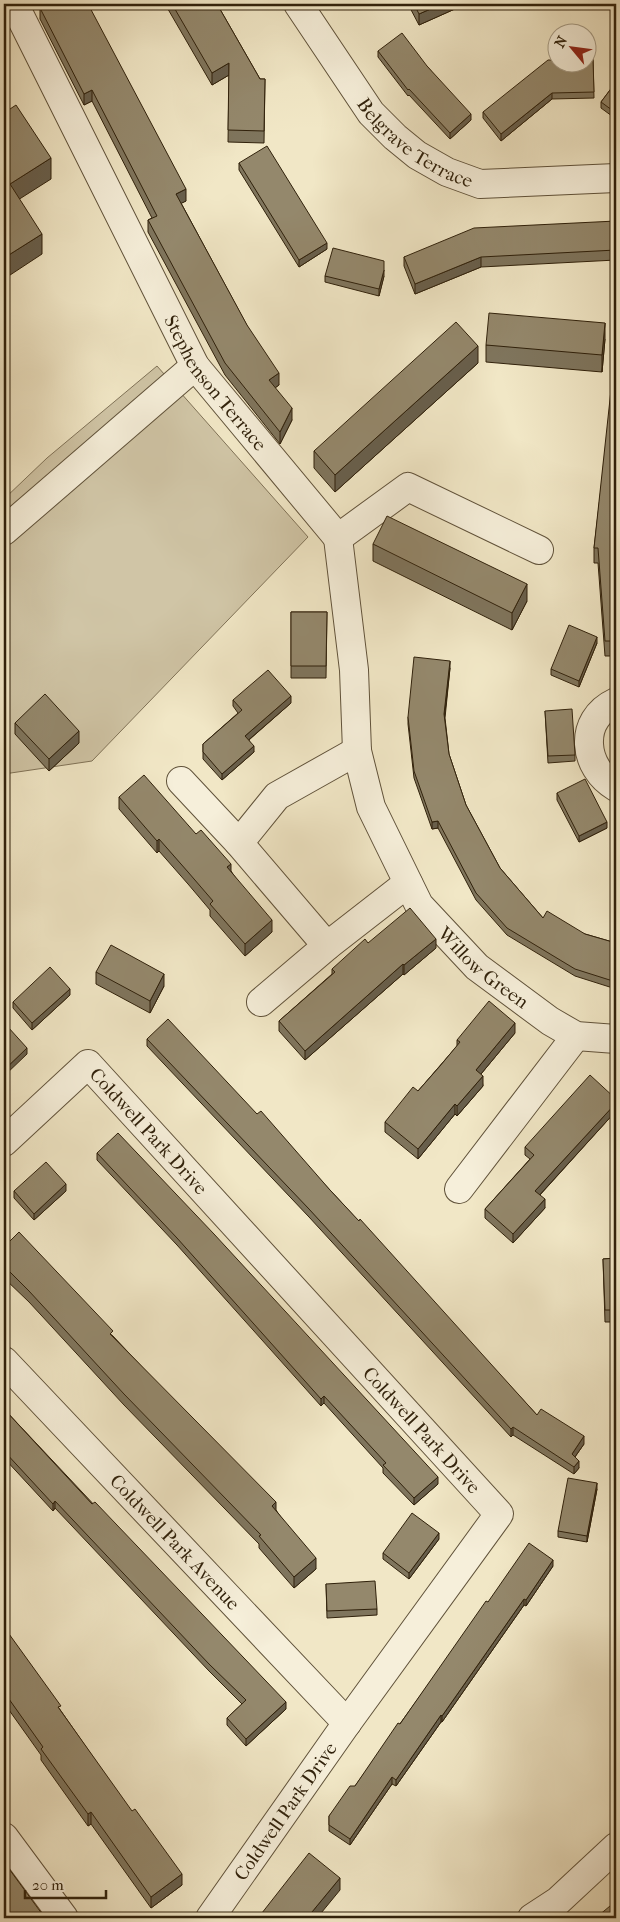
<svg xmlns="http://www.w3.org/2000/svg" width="620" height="1922" font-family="'IM FELL French Canon',serif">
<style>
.green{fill:#d0c5a6;stroke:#807358}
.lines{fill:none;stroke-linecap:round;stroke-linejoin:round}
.minor-casing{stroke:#60523a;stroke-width:30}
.minor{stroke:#f6efda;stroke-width:28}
.wall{fill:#7f755d;stroke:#30210b}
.shaded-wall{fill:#685f4c;stroke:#30210b}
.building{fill:#94886c;stroke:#30210b}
.labels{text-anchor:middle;stroke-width:4.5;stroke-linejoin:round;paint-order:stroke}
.street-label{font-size:19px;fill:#30210b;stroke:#f6efda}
</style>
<rect width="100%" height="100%" fill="#f1e7c6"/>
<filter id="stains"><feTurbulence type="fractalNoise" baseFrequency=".004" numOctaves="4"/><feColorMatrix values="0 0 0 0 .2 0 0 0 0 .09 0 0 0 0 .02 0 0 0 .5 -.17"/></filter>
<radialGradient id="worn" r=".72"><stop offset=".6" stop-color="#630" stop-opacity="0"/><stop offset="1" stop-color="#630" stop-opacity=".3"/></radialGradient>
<!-- green -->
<path class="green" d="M157 366 308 537 92 761 4 774V499L47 458Z"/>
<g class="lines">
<!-- minor casing -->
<g class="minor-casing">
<g id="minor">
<path id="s1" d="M14 4 195 366 338 538 408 487 539 550"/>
<path id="s2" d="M298 4 371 113 395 137 417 155 447 172 480 184 616 178"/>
<path d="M4 531 195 366"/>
<path id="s3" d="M338 538 354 670 357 751 371 807 419 905 477 967 550 1021 576 1036 616 1039"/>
<path d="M616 702C577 720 583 768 616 787"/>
<path d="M357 751 277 796 239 843 327 946 408 883"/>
<path d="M181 781 239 843"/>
<path d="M261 1002 327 946"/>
<path id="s4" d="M4 1142 88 1064 499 1514 347 1723 210 1918"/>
<path d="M459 1189 576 1036"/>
<path id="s5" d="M4 1361 347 1723"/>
<path d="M4 1837 64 1918"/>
<path d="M532 1918 558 1901 616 1847"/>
</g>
</g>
<!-- minor -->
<use href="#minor" class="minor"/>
</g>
<!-- wall -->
<g class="wall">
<path d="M165 4H217L260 79H265L264 143 228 142 229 75 212 85Z"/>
<path d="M408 4H466L419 25Z"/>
<path d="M40 8 186 201 181 203 279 385 275 388 292 420 280 444 225 375 148 232V220L152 218 92 101 84 105 40 19Z"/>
<path d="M378 51 427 66 471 120 450 139 409 95 408 96 378 57Z"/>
<path d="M593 59 594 98 552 99 501 141 483 118V112Z"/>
<path d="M616 82V119L601 108V102Z"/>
<path d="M239 163 327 249 299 267 239 170Z"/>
<path d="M616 221V260L481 267 415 294 404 266V257Z"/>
<path d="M325 276H384L379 296 325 282Z"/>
<path d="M605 339 602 372 486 362V345Z"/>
<path d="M616 362V656H605L598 563H594V548Z"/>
<path d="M478 363 335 492 314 468V451Z"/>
<path d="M373 544 527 601 512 630 373 561Z"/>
<path d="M291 612H327L326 678H291Z"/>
<path d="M597 643 579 687 551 675V669Z"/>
<path d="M450 668 445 718 449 754 466 805 500 868 543 918 585 934 616 943V989L575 976 507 935 476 900 438 828 432 829 414 778 408 724V717Z"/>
<path d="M233 700 291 703 249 740 254 752 222 780 203 759V744L238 713 233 706Z"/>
<path d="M545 711 575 755V761L548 763Z"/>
<path d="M15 723 79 743 49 771 15 734Z"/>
<path d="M557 793 607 828 579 842 557 800Z"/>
<path d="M119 797 196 834 231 871 272 932 245 956 210 916V910L188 884 159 851 157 853 119 809Z"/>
<path d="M368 943 436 948 404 975 403 974 305 1060 279 1031V1021L332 974V969Z"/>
<path d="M96 972 164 986 150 1013 96 984Z"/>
<path d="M70 995 32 1030 13 1008V1002Z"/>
<path d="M515 1033 481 1074 483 1086 457 1116 455 1114 418 1159 385 1132V1122L418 1091 457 1046V1040Z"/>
<path d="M147 1039 257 1114 330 1190 537 1415 584 1444 575 1457 579 1468 574 1474 513 1435 511 1437 309 1217 147 1046Z"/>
<path d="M616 1111 540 1195 545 1208 513 1243 485 1218V1209L530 1159 525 1155V1147Z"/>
<path d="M97 1153 438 1484 414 1505 383 1473V1468L324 1403 321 1406 177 1245 97 1160Z"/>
<path d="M14 1191H66L34 1220 14 1198Z"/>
<path d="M4 1247 113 1336 276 1510 316 1569 294 1588 259 1548V1544L124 1405 29 1302 4 1278Z"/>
<path d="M616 1258V1322H605L603 1259Z"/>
<path d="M4 1409 286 1709 246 1746 227 1725V1718L242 1704 209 1671 55 1508 53 1511 4 1458Z"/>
<path d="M597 1489 587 1542 558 1537V1531Z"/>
<path d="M439 1539 409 1579 383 1559V1553Z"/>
<path d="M553 1566 526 1606 524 1605 442 1722H441L396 1786 392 1784 350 1845 329 1831V1816L355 1786 488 1602Z"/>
<path d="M326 1584 377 1609V1615L327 1618Z"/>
<path d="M4 1623V1628L61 1711 182 1885 151 1908 91 1824 88 1826 41 1760V1755L4 1703Z"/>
</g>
<!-- shaded-wall -->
<g class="shaded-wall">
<path d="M442 4H466L419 25V14Z"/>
<path d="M229 63V75L212 85V73Z"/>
<path d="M92 90V101L84 105V94Z"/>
<path d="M552 93V99L501 141V134Z"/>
<path d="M471 114V120L450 139V133Z"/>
<path d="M51 158V179L10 205V184Z"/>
<path d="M186 189V201L176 206V194Z"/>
<path d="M42 234V254L4 279V258Z"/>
<path d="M327 243V249L299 267V260Z"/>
<path d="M481 257V267L415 294V284Z"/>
<path d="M384 270V276L379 296V289Z"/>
<path d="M605 323V339L602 372V355Z"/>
<path d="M478 346V363L335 492V475Z"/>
<path d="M279 373V385L269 392V380Z"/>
<path d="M292 408V420L280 444V432Z"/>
<path d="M527 584V601L512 630V613Z"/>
<path d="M597 637V643L579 687V681Z"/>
<path d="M450 661V668L444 721V714Z"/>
<path d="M291 696V703L245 743V736Z"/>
<path d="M79 731V743L49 771V759Z"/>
<path d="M254 746V752L222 780V774Z"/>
<path d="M438 821V828L432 829V822Z"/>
<path d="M607 822V828L579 842V836Z"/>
<path d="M159 839V851L157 853V841Z"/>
<path d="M231 864V876L227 867Z"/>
<path d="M272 920V932L245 956V944Z"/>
<path d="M436 939V948L404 975V965Z"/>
<path d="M403 964V974L305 1060V1051Z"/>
<path d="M164 974V986L150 1013V1001Z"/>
<path d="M70 989V995L32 1030V1023Z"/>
<path d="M515 1023V1033L476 1080V1070Z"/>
<path d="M27 1048V1054L4 1076V1070Z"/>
<path d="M483 1076V1086L457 1116V1106Z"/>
<path d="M616 1103V1111L535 1200V1191Z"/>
<path d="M455 1104V1114L418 1159V1149Z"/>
<path d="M66 1184V1191L34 1220V1214Z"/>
<path d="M545 1199V1208L513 1243V1234Z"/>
<path d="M324 1396V1403L321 1406V1399Z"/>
<path d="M513 1427V1435L511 1437V1429Z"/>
<path d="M584 1436V1444L572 1461V1454Z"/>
<path d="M579 1461V1468L574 1474V1467Z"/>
<path d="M438 1477V1484L414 1505V1498Z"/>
<path d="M597 1483V1489L587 1542V1536Z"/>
<path d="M55 1501V1508L53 1511V1504Z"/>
<path d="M276 1502V1513L272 1506Z"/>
<path d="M439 1533V1539L409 1579V1573Z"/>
<path d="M316 1558V1569L294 1588V1577Z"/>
<path d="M553 1560V1566L526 1606V1600Z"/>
<path d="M524 1599V1605L442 1722V1716Z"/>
<path d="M286 1702V1709L246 1746V1739Z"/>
<path d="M441 1715V1722L396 1786V1780Z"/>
<path d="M392 1777V1784L350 1845V1839Z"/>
<path d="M91 1812V1824L88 1826V1814Z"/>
<path d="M182 1874V1885L151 1908V1897Z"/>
<path d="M340 1878V1890L317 1918H307Z"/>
</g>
<!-- building -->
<g class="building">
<path d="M47 4H88L186 189 176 194 247 325 279 373 269 380 292 408 280 432 225 363 148 220 157 216 92 90 84 94 40 8Z"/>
<path d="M172 4H217L260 79H265L264 131 228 130 229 63 212 73Z"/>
<path d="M414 4H442L419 14Z"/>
<path d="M402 33 427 66 471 114 450 133 409 89 408 90 378 51Z"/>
<path d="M588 59H593L594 92 552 93 501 134 483 112 548 60H558V62H588Z"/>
<path d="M616 82V113L601 102Z"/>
<path d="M16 105 51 158 10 184 42 234 4 258V113Z"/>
<path d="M267 146 327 243 299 260 239 163Z"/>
<path d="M616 221V250L481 257 415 284 404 257 474 228Z"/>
<path d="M333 248 384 261V270L379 289 325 276Z"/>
<path d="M489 313 605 323 602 355 486 345Z"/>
<path d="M456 322 478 346 335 475 314 451Z"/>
<path d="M614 362H616V641H605L598 548H594Z"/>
<path d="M387 516 527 584 512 613 373 544Z"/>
<path d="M291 612H327L326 666H291Z"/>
<path d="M569 625 597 637 579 681 551 669Z"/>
<path d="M414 657 450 661 444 714 449 754 466 805 500 868 543 918 547 911 585 934 616 943V982L575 969 507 928 476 893 438 821 432 822 414 771 408 717Z"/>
<path d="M268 670 291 696 245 736 254 746 222 774 203 752V744L242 710 233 700Z"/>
<path d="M45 694 79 731 49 759 15 723Z"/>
<path d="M572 709 575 755 548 756 545 711Z"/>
<path d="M144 775 196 834 201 830 231 864 227 867 272 920 245 944 210 904 213 901 188 872 159 839 157 841 119 797Z"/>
<path d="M585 779 607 822 579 836 557 793Z"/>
<path d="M615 832H616V862Z"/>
<path d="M410 908 436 939 404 965 403 964 305 1051 279 1021 335 972 332 969 365 939 368 943Z"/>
<path d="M111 945 164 974 150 1001 96 972Z"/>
<path d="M50 967 70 989 32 1023 13 1002Z"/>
<path d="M489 1001 515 1023 476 1070 483 1076 457 1106 455 1104 418 1149 385 1122 413 1087 418 1091 440 1066 460 1042 457 1040Z"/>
<path d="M168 1019 257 1114 261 1111 330 1190 359 1221 360 1219 537 1415 541 1409 584 1436 572 1454 579 1461 574 1467 513 1427 511 1429 309 1209 147 1039Z"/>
<path d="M8 1027 27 1048 4 1070V1030Z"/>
<path d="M590 1075 616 1099V1103L535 1191 545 1199 513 1234 485 1209 534 1155 525 1147Z"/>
<path d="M118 1133 214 1234 438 1477 414 1498 383 1465 386 1463 324 1396 321 1399 177 1238 97 1153Z"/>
<path d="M46 1162 66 1184 34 1214 14 1191Z"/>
<path d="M19 1232 113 1331 110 1334 276 1502 272 1506 316 1558 294 1577 259 1536 261 1535 124 1394 29 1291 4 1266V1247Z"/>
<path d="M616 1258V1310H605L603 1259Z"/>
<path d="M4 1409 92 1504 95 1502 286 1702 246 1739 227 1718 246 1700 209 1664 55 1501 53 1504 4 1451Z"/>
<path d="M568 1478 597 1483 587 1536 558 1531Z"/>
<path d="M412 1513 439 1533 409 1573 383 1553Z"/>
<path d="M529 1543 553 1560 526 1600 524 1599 442 1716 441 1715 396 1780 392 1777 350 1839 329 1825V1816L350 1786H355L398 1723 400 1724 486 1601 488 1602Z"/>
<path d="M375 1581 377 1609 327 1611 326 1584Z"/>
<path d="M4 1627 61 1706 58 1707 132 1811 135 1809 182 1874 151 1897 91 1812 88 1814 41 1749 43 1747 4 1692Z"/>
<path d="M309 1853 340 1878 307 1918H258Z"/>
<path d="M4 1862 45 1918H4Z"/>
<path d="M616 1901V1918H589L596 1913 598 1916Z"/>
</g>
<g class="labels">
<!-- street labels -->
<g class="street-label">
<text dy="7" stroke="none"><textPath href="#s2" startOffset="185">Belgrave Terrace</textPath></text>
<text dy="7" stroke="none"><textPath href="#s1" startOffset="430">Stephenson Terrace</textPath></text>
<text dy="7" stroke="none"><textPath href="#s3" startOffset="471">Willow Green</textPath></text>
<text dy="7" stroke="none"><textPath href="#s4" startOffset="205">Coldwell Park Drive</textPath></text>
<text dy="7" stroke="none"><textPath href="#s4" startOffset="610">Coldwell Park Drive</textPath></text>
<text dy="7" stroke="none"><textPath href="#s5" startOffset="249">Coldwell Park Avenue</textPath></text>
<text transform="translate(285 1811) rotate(-55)" y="7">Coldwell Park Drive</text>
</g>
</g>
<!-- margin -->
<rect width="620" height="1922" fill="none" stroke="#f1e7c6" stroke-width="20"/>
<rect x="5" y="5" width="610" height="1912" fill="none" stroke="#30210b" stroke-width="2.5"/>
<rect x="10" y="10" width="600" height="1902" fill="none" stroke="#30210b"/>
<!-- north arrow -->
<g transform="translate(572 48) rotate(299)"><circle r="24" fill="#f6efda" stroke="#a79d87"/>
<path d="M0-4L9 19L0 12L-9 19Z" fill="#8f2418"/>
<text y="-8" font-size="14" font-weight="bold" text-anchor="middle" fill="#30210b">N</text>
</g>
<!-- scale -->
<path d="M25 1890v8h81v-8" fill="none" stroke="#30210b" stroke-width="2.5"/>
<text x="32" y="1890" font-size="15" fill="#30210b" stroke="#f6efda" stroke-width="4" paint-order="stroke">20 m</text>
<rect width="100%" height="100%" filter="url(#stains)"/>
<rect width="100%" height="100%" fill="url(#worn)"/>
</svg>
